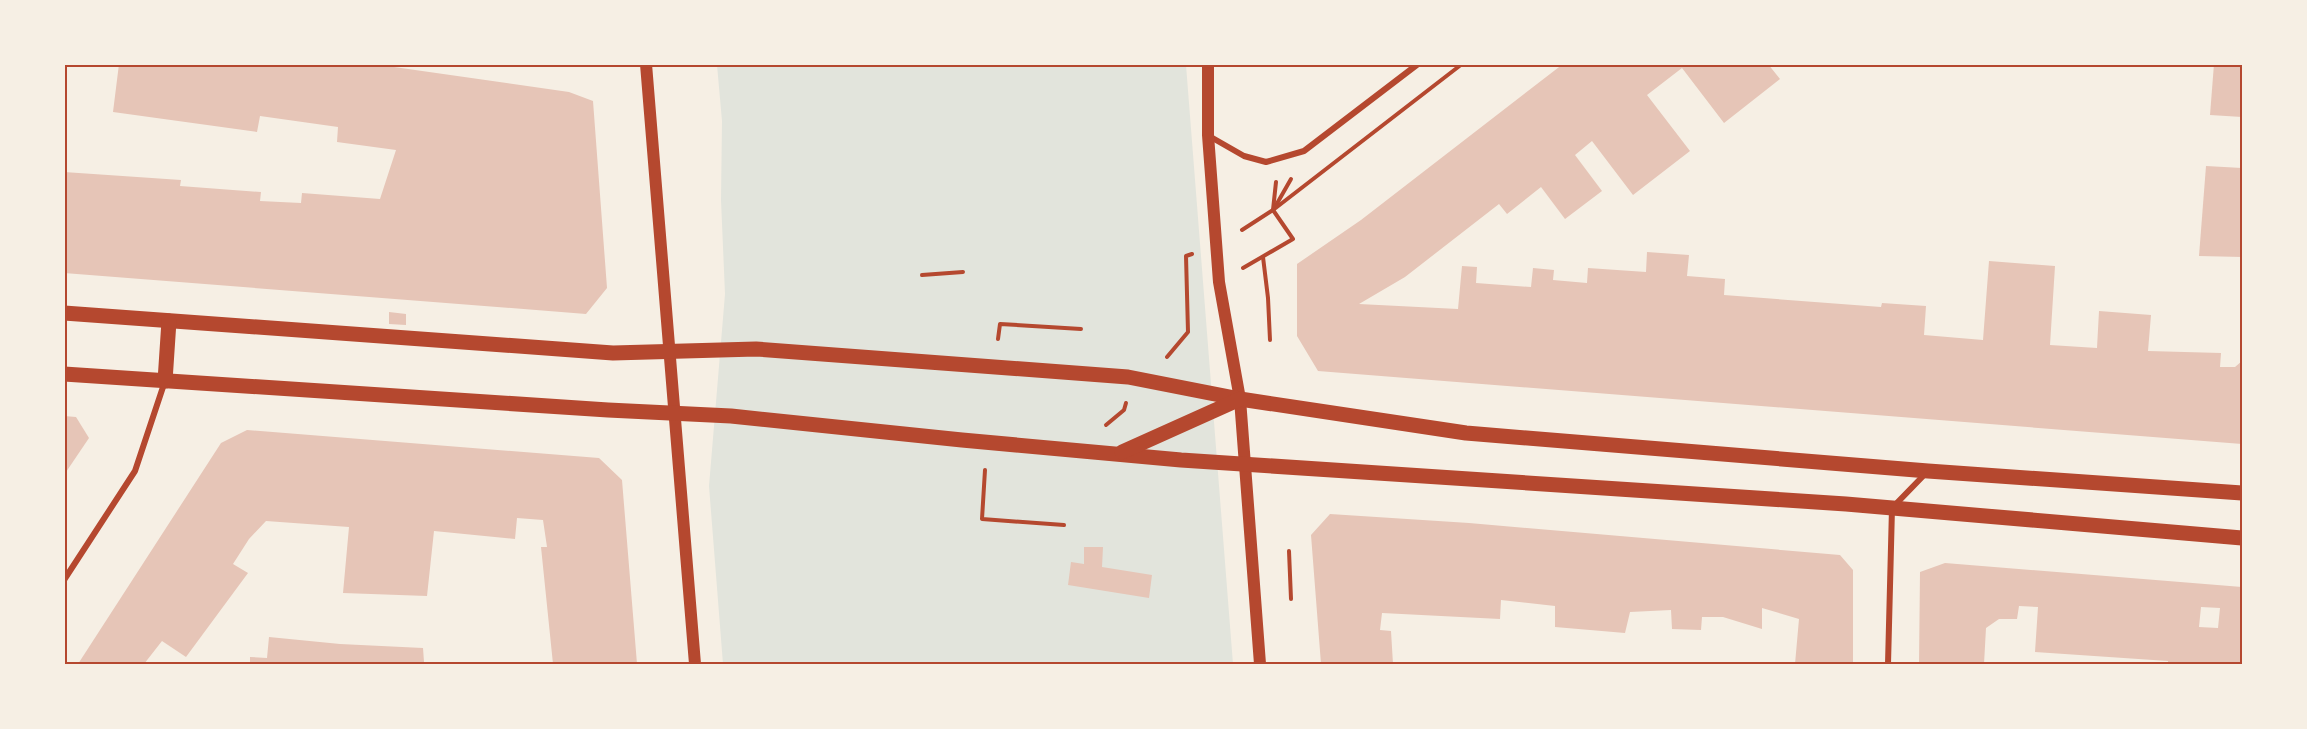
<svg xmlns="http://www.w3.org/2000/svg" width="2307" height="729" font-family="'DejaVu Sans',sans-serif">
<style>
.green{fill:#e2e4dc}
.building{fill:#e6c5b7;fill-rule:evenodd}
.lines{fill:none;stroke-linecap:round;stroke-linejoin:round}
.path{stroke:#b5482f;stroke-width:4}
.minor{stroke:#b5482f;stroke-width:6}
.secondary{stroke:#b5482f;stroke-width:12}
.primary{stroke:#b5482f;stroke-width:15}
.neatline{fill:none;stroke:#b5482f;stroke-width:2}
</style>
<rect width="100%" height="100%" fill="#f6efe4"/>
<!-- green -->
<path class="green" d="M717 65H1186L1233 664H723L709 486 725 294 721 200 722 121Z"/>
<!-- building -->
<g class="building">
<path d="M119 64H373L569 92 593 101 607 288 586 314 64 273V172L181 180 180 186 261 192 260 201 301 203 302 193 380 199 396 150 337 142 338 127 260 116 257 132 113 112Z"/>
<path d="M1563 64H1768L1780 79 1724 123 1682 68 1647 95 1690 151 1633 195 1592 141 1575 155 1602 191 1565 219 1541 187 1507 214 1499 204 1405 277 1359 304 1458 309 1462 266 1477 267 1476 283 1531 287 1533 268 1554 270 1553 280 1587 283 1588 268 1646 272 1647 252 1689 255 1687 276 1725 279 1724 295 1881 307 1882 303 1926 306 1924 335 1983 340 1989 261 2055 266 2050 345 2097 348 2099 311 2151 315 2148 351 2221 353 2220 367H2235L2242 361V444L1318 371 1297 336V264L1361 220Z"/>
<path d="M2214 64H2242V117L2210 115Z"/>
<path d="M2206 166 2242 168V257L2199 256Z"/>
<path d="M389 312 406 314V325L389 324Z"/>
<path d="M64 416 76 417 89 438 64 475Z"/>
<path d="M247 430 599 458 622 480 637 664H580V662L553 664 541 547H547L543 520 517 518 515 539 434 531 427 596 343 593 349 527 266 521 249 539 233 564 248 573 186 657 162 641 144 664H78L221 443Z"/>
<path d="M1330 514 1469 523 1840 555 1853 570V664H1795L1799 619 1762 608V629L1723 617H1702L1701 630 1672 629 1671 610 1630 612 1625 633 1555 627V606L1501 600 1500 619 1382 613 1380 630 1391 631 1393 664H1321L1311 535Z"/>
<path d="M1084 547H1103L1102 567 1152 575 1149 598 1068 585 1071 562 1084 564Z"/>
<path d="M1945 563 2242 587V664H2168V661L2035 652 2038 607 2019 606 2017 619H1999L1986 628 1984 664H1919L1920 572ZM2201 607 2220 608 2218 628 2199 627Z"/>
<path d="M269 637 340 644 423 648 424 662 432 663V664H250V657L267 658Z"/>
</g>
<g class="lines">
<!-- path -->
<g class="path">
<path d="M1275 207 1291 179"/>
<path d="M1242 230 1273 210 1462 64"/>
<path d="M1263 257 1268 298 1270 340"/>
<path d="M1243 268 1293 239 1273 210 1276 182"/>
<path d="M922 275 963 272"/>
<path d="M998 339 1000 324 1081 329"/>
<path d="M1167 357 1188 332 1186 256 1192 254"/>
<path d="M1106 425 1124 410 1126 403"/>
<path d="M985 470 982 519 1064 525"/>
<path d="M1289 551 1291 599"/>
</g>
<!-- minor -->
<g class="minor">
<path d="M1209 136 1244 156 1266 162 1304 151 1418 64"/>
<path d="M64 580 135 471 165 381"/>
<path d="M1888 664 1892 508 1926 473"/>
</g>
<!-- secondary -->
<g class="secondary">
<path d="M646 64 695 664"/>
<path d="M1208 64V135L1219 282 1240 399 1260 664"/>
</g>
<!-- primary -->
<g class="primary">
<path d="M64 313 613 353 756 349 1128 377 1240 399 1466 433 1928 471 2242 493"/>
<path d="M64 374 608 410 731 416 962 440 1181 460 1846 504 2242 538"/>
<path d="M165 381 169 321"/>
<path d="M1122 452 1240 399"/>
</g>
</g>
<!-- border -->
<rect width="2307" height="729" fill="none" stroke="#f6efe4" stroke-width="132"/>
<rect x="66" y="66" width="2175" height="597" class="neatline"/>
</svg>
